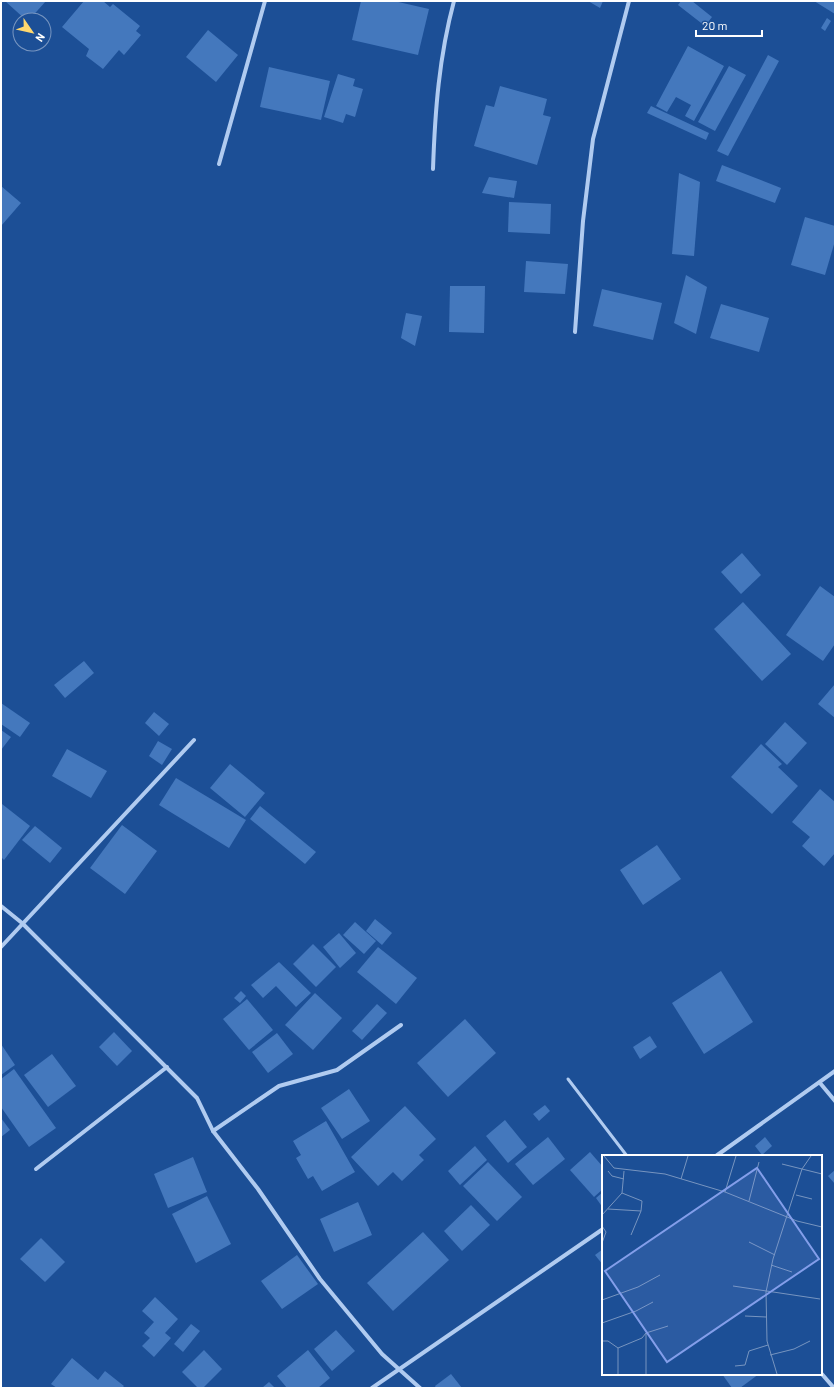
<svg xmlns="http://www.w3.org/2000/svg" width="836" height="1389" font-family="Barlow,sans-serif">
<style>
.building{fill:#4478bd}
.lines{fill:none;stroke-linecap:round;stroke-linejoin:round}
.lane{stroke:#b0cbf0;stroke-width:3}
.street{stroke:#b0cbf0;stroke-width:4}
.inset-road{fill:none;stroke:#7795c0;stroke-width:1}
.view{fill:#839eea;fill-opacity:0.15;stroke:#839eea;stroke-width:2}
.inset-edge{fill:none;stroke:#fff;stroke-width:2}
</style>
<rect width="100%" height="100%" fill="#1c4f96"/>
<!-- building -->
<g class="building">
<path d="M5 1H46L29 20H26Z"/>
<path d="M84 1H103L110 7 113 4 140 26 136 31 141 35 124 55 119 50 103 69 86 56 89 49 62 27Z"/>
<path d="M361 1H394L429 9 418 55 352 40Z"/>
<path d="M588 1H603L600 8Z"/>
<path d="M681 1H692L712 17 705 26 678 5Z"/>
<path d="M814 1H835V14Z"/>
<path d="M827 18 831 21 825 31 821 28Z"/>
<path d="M44 26 50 31 44 39Z"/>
<path d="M208 30 238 55 216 82 186 57Z"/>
<path d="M688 46 724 66 694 121 685 116 691 105 676 97 667 112 656 106Z"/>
<path d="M768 55 779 61 728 156 717 151Z"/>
<path d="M729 66 746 75 715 131 698 122Z"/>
<path d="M269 67 330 81 321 120 260 107Z"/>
<path d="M338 74 355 79 353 86 363 89 355 117 346 114 343 123 324 117Z"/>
<path d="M500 86 547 99 543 115 551 117 537 165 474 146 486 105 494 107Z"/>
<path d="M651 106 709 133 706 140 647 113Z"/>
<path d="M722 165 781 188 775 203 716 181Z"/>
<path d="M679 173 700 182 694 256 672 254Z"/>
<path d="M489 177 517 181 514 198 482 193Z"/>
<path d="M1 186 21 203 1 226Z"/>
<path d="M509 202 551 204 550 234 508 232Z"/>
<path d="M805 217 835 226V241L825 275 791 265Z"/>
<path d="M526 261 568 264 565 294 524 292Z"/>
<path d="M686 275 707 287 696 334 674 323Z"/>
<path d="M450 286H485L484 333 449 332Z"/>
<path d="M602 289 662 303 653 340 593 326Z"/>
<path d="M721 304 769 318 759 352 710 338Z"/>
<path d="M406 313 422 316 415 346 401 338Z"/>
<path d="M742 553 761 575 741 594 721 572Z"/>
<path d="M820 586 835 597V644L823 661 786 635Z"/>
<path d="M743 602 791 654 762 681 714 629Z"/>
<path d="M84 661 94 673 65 698 54 685Z"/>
<path d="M835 684V718L818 704Z"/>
<path d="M1 703 30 723 20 737 1 724Z"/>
<path d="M154 712 169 724 159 736 145 723Z"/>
<path d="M785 722 807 743 787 765 765 744Z"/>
<path d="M1 730 11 737 1 750Z"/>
<path d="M158 741 172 749 162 765 149 756Z"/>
<path d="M761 744 782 764 778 767 798 786 772 814 731 777Z"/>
<path d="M67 749 107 771 91 798 52 776Z"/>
<path d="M230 764 265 793 245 817 210 788Z"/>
<path d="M176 778 246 820 229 848 159 805Z"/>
<path d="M820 789 835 802V853L824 866 802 846 810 837 792 822Z"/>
<path d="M2 804 30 826 4 860 1 857Z"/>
<path d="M260 806 316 852 305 864 250 819Z"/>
<path d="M122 825 157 851 125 894 90 868Z"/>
<path d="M35 826 62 848 50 863 22 840Z"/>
<path d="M657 845 681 879 643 905 620 870Z"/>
<path d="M375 919 392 933 382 945 366 931Z"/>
<path d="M355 922 376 941 364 954 343 935Z"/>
<path d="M339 933 356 953 340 968 323 947Z"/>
<path d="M313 944 336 967 316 987 293 964Z"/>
<path d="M378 947 417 978 396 1004 357 972Z"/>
<path d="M279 962 311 993 296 1007 276 986 263 998 251 985Z"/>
<path d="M721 971 753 1022 704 1054 672 1003Z"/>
<path d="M241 991 246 996 240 1003 234 998Z"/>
<path d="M315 993 342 1018 313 1050 285 1025Z"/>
<path d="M247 999 273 1030 249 1050 223 1019Z"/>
<path d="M377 1004 387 1013 362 1040 352 1031Z"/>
<path d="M465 1019 496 1053 448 1097 417 1063Z"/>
<path d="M114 1032 132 1051 117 1066 99 1047Z"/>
<path d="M277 1033 293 1054 268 1073 252 1052Z"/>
<path d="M650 1036 657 1047 640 1059 633 1047Z"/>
<path d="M1 1044 15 1065 1 1075Z"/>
<path d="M52 1054 76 1086 48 1107 24 1075Z"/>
<path d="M14 1069 56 1128 29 1147 1 1107V1079Z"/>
<path d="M349 1089 370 1121 342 1139 321 1108Z"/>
<path d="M545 1105 550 1111 539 1121 533 1114Z"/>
<path d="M405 1106 436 1139 419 1155 424 1160 402 1181 393 1172 378 1186 351 1157Z"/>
<path d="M1 1118 10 1130 1 1137Z"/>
<path d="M505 1120 527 1147 508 1163 486 1136Z"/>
<path d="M326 1121 355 1172 322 1191 313 1176 308 1179 296 1158 301 1155 293 1141Z"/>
<path d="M548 1137 565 1159 533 1185 515 1164Z"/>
<path d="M765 1137 772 1146 762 1155 755 1146Z"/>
<path d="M475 1146 487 1160 460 1185 448 1171Z"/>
<path d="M590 1152 603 1167V1189L594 1197 570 1170Z"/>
<path d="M193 1157 207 1192 168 1208 154 1174Z"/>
<path d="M488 1162 522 1197 497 1221 463 1186Z"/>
<path d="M835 1170V1184L828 1176Z"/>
<path d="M603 1192V1208L596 1198Z"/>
<path d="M207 1196 231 1244 196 1263 172 1214Z"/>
<path d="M358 1202 372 1235 334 1252 320 1219Z"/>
<path d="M471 1205 490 1225 462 1251 444 1231Z"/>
<path d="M423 1232 449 1260 393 1311 367 1283Z"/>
<path d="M41 1238 65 1262 45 1282 20 1259Z"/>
<path d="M603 1249V1265L595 1255Z"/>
<path d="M297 1255 318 1284 282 1309 261 1281Z"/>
<path d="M155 1297 178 1319 165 1333 171 1338 154 1357 142 1346 150 1338 144 1333 154 1322 142 1311Z"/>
<path d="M191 1324 200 1331 183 1352 174 1344Z"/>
<path d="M336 1330 355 1351 332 1371 314 1349Z"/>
<path d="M204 1350 222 1369 203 1388H198L182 1372Z"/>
<path d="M308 1350 330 1378 318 1388H287L277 1376Z"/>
<path d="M72 1358 98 1380 105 1371 124 1386 122 1388H57L51 1384Z"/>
<path d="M451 1374 462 1388H436L435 1386Z"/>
<path d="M722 1374H759L740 1388H732Z"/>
<path d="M269 1382 275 1388H262Z"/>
</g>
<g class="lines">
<!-- lane -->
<path class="lane" d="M568 1079 627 1156"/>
<!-- street -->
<g class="street">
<path d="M219 164 265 1"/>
<path d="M433 169C435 111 439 57 454 1"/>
<path d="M575 332 583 221 593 139 629 1"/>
<path d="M1 906 22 923 197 1098 213 1131 258 1189 320 1279 382 1354 420 1388"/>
<path d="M1 947 194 740"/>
<path d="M820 1083 835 1101"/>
<path d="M213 1131 279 1086 337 1070 401 1025"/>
<path d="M716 1156 835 1071"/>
<path d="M36 1169 167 1067"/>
<path d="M821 1373 834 1388"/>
<path d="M372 1388 603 1229"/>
</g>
</g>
<!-- overview -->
<g transform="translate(602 1155)">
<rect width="220" height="220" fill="#1c4f96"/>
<path class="inset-road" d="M2 1 12 13 63 19 123 37 195 66 220 72M180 9 220 19M6 16 10 21 22 24M79 24 86 1M123 37 134 1M20 38 40 46 39 56 29 80M194 40 210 44M147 46 157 7M6 54 39 56M0 60 20 38 22 16M0 71 4 77 0 88M147 87 173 100M169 110 190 117M131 131 218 144M0 145 36 132 58 120M143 161 164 162M0 168 34 156 51 147M0 186H6L16 193V219M16 193 40 183 44 178 66 171M168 200 192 194 208 186M133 211 143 210 147 196 166 190M44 219V178M175 219 165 186 164 137 171 104 200 14 209 1"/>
<path class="view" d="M155 13 217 104 65 207 3 116Z"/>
<rect width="220" height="220" class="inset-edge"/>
</g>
<!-- border -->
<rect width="836" height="1389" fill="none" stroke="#ffffff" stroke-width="4"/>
<!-- north arrow -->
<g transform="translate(32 32) rotate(124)"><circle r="19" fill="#1c4f96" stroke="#7795c0"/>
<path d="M0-3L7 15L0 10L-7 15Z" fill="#ffd86e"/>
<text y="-6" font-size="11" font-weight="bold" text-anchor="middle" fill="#ffffff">N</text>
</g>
<!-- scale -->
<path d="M696 30v6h66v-6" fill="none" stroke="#ffffff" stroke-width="2"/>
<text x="702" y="30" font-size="12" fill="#ffffff" stroke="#1c4f96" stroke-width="3" paint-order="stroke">20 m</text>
</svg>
